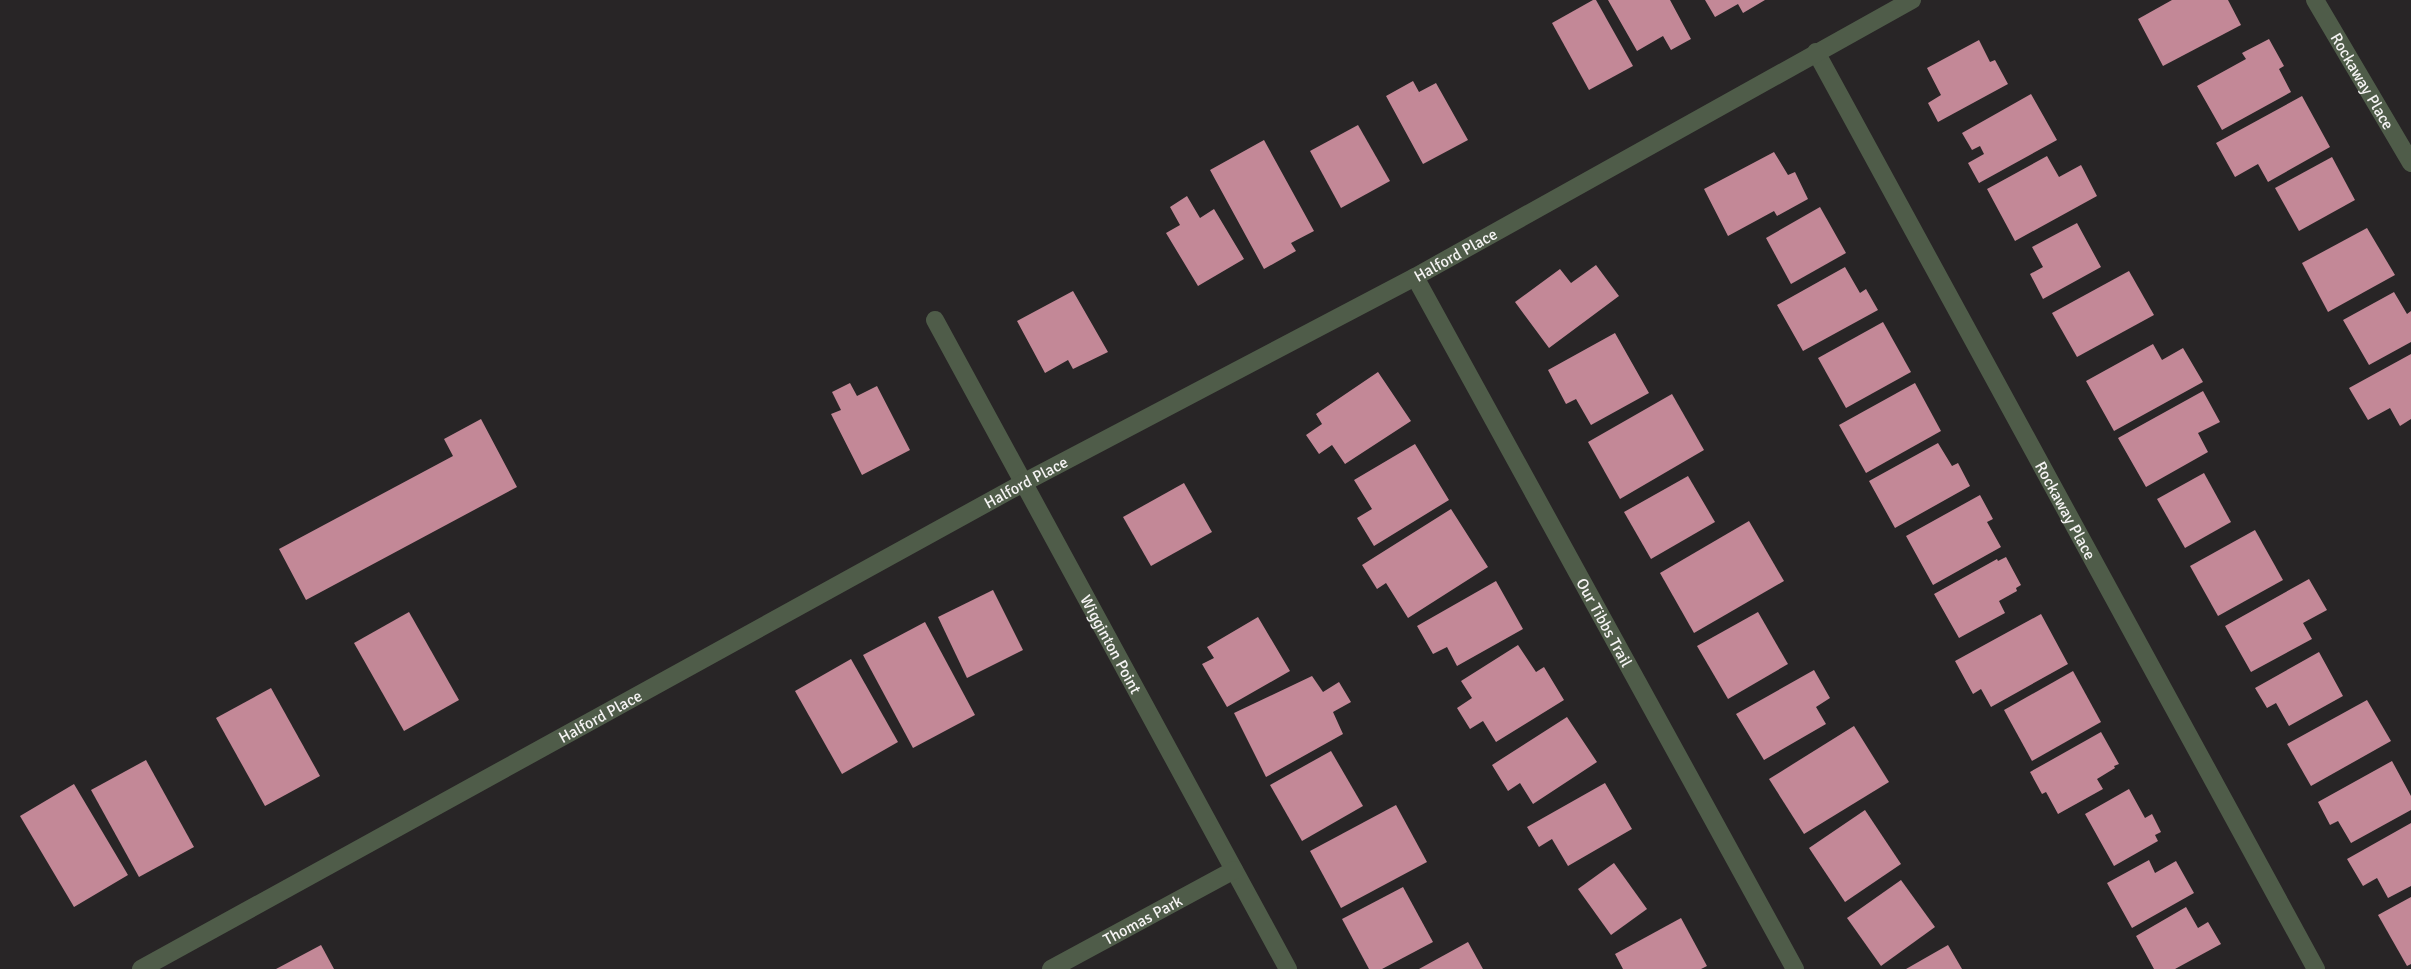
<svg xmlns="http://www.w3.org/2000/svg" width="2411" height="969" font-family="Signika,sans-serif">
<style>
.building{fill:#c38897}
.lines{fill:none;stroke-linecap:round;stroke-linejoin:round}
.street{stroke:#4f5c49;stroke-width:18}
.labels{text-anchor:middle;stroke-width:6;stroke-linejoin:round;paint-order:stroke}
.street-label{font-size:16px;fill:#f5f3f3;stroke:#1f1c1d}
</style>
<rect width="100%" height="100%" fill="#282526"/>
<!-- building -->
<g class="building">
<path d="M1593 0H1596L1633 66 1589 90 1552 23Z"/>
<path d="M1608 0H1670L1691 39 1671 50 1663 36 1637 51Z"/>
<path d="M1705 0H1765L1743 13 1738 4 1715 17Z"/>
<path d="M2172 0H2228L2241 25 2163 66 2138 19Z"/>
<path d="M2269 39 2284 66 2279 69 2291 92 2222 130 2197 86 2246 59 2242 53Z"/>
<path d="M1979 40 1990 62 1995 60 2008 84 1938 122 1928 103 1941 95 1927 68Z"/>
<path d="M1413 81 1419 92 1436 83 1468 140 1423 164 1386 96Z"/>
<path d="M2031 94 2057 140 1979 183 1968 163 1984 154 1980 146 1972 150 1962 133Z"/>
<path d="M2302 96 2330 147 2268 182 2258 164 2235 177 2216 143Z"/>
<path d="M1358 125 1390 181 1341 208 1310 151Z"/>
<path d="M1264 140 1314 231 1291 243 1296 251 1264 269 1210 170Z"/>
<path d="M1774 152 1788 175 1795 172 1808 199 1777 216 1774 211 1728 236 1704 189Z"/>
<path d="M2047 156 2059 177 2081 165 2097 196 2015 241 1987 189Z"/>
<path d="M2332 157 2355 200 2299 231 2275 188Z"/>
<path d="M1187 196 1200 218 1214 209 1244 259 1198 286 1166 233 1180 225 1170 207Z"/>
<path d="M1820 207 1846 253 1791 284 1766 238Z"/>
<path d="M2077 223 2101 267 2043 299 2030 274 2043 267 2032 247Z"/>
<path d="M2367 228 2395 275 2328 312 2302 263Z"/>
<path d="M1596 265 1619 296 1549 348 1515 302 1560 269 1571 283Z"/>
<path d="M1845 267 1860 293 1866 289 1878 310 1803 351 1777 305Z"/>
<path d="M2129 271 2154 315 2077 357 2052 313Z"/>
<path d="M1073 291 1108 352 1073 369 1068 360 1045 373 1017 321Z"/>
<path d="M2394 292 2407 314 2411 311V342L2369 365 2343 320Z"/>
<path d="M1883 322 1911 372 1846 408 1818 358Z"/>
<path d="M1615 333 1649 393 1591 425 1576 399 1566 404 1548 370Z"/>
<path d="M2153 344 2162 360 2183 348 2203 382 2114 431 2086 381Z"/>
<path d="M2411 354V419L2400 426 2390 408 2368 420 2349 388Z"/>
<path d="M1378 372 1411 421 1345 464 1332 445 1319 454 1306 435 1322 424 1316 414Z"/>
<path d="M850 383 857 396 877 386 910 450 862 475 831 414 841 410 832 392Z"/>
<path d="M1915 383 1941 431 1866 473 1839 425Z"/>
<path d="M2203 391 2220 422 2198 433 2208 452 2146 487 2118 438Z"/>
<path d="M1672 394 1704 450 1620 499 1588 442Z"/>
<path d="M481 419 517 487 306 600 279 549 453 456 444 439Z"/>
<path d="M1938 443 1952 466 1958 463 1970 486 1895 528 1869 481Z"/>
<path d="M1415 444 1449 500 1374 546 1357 518 1372 509 1354 480Z"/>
<path d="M2204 473 2231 522 2185 548 2157 499Z"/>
<path d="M1688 476 1715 522 1651 559 1624 512Z"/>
<path d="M1184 483 1212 532 1151 566 1123 517Z"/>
<path d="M1980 495 1993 519 1987 522 2001 547 1933 585 1906 536Z"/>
<path d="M1451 509 1488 567 1408 618 1386 583 1377 589 1362 565Z"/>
<path d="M1749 521 1784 581 1694 633 1660 573Z"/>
<path d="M2255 530 2283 580 2218 616 2190 566Z"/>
<path d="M2006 557 2021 585 2016 588 2017 591 1999 601 2005 613 1959 638 1934 594 1997 559 1998 561Z"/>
<path d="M2309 579 2327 610 2303 623 2312 639 2251 672 2225 626Z"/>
<path d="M1496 581 1523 629 1457 666 1447 647 1433 654 1417 626Z"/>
<path d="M993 590 1023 650 967 678 938 617Z"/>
<path d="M409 612 459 700 404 731 354 643Z"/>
<path d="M1758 612 1788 664 1728 699 1697 646Z"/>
<path d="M2041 614 2068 664 1991 707 1981 689 1973 694 1955 661Z"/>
<path d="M1258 617 1290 671 1227 707 1202 664 1214 658 1207 647Z"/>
<path d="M925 622 975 715 913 748 863 655Z"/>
<path d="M1518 645 1536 672 1544 667 1564 700 1496 742 1483 721 1470 729 1457 708 1472 698 1461 681Z"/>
<path d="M2319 652 2343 696 2289 726 2276 703 2267 708 2255 688Z"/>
<path d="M851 659 898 742 842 774 795 691Z"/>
<path d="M1814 670 1830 698 1816 707 1826 724 1764 760 1736 714Z"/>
<path d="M2073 671 2101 722 2032 761 2004 710Z"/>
<path d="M1312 676 1323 692 1339 682 1351 702 1333 712 1343 734 1266 777 1234 713Z"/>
<path d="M271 688 320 776 265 806 216 718Z"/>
<path d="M2367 700 2391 741 2311 786 2287 744Z"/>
<path d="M1567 717 1597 762 1533 804 1520 783 1508 791 1492 765Z"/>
<path d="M1854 726 1889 782 1804 834 1769 779Z"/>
<path d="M2101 732 2119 764 2114 766 2115 768 2097 779 2103 789 2058 814 2046 792 2042 794 2030 772Z"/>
<path d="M1331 751 1363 806 1302 841 1270 785Z"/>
<path d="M146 760 194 847 139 877 91 790Z"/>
<path d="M2392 761 2411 796V810L2351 843 2338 821 2330 825 2318 802Z"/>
<path d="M1605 783 1632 829 1568 866 1552 839 1539 847 1527 827Z"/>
<path d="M74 784 128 875 74 907 20 816Z"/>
<path d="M2129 789 2145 818 2152 814 2161 832 2155 835 2158 841 2114 866 2085 814Z"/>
<path d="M1396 805 1427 862 1341 908 1310 851Z"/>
<path d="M1865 810 1901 864 1845 902 1809 848Z"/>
<path d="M2411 823V886L2388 898 2377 878 2363 886 2347 859Z"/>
<path d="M2149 860 2155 873 2176 861 2194 893 2132 928 2107 883Z"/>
<path d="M1614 863 1647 909 1611 935 1578 889Z"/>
<path d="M1901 880 1935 927 1881 966 1847 918Z"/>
<path d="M1403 887 1433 942 1382 969H1369L1342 919Z"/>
<path d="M2411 897V964L2407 966 2378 915Z"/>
<path d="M2186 907 2198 928 2208 922 2221 944 2175 969H2154L2136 936Z"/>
<path d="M1681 918 1707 966 1701 969H1623L1615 954Z"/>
<path d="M1468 942 1483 969H1419Z"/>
<path d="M321 945 334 969H276Z"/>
<path d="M1948 945 1962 969H1906Z"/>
</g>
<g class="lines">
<!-- street -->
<g class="street">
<path id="s1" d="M2315 0 2411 163"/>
<path id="s2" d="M1816 52 2316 969"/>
<path id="s3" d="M1415 277 1795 969"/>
<path id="s4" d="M935 320 1288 969"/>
<path id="s5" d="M141 969 1023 483 1415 277 1912 0"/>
<path id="s6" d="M1051 969 1234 870"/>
</g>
</g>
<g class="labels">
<!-- street labels -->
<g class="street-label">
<text dy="6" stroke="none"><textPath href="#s1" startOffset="94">Rockaway Place</textPath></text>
<text dy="6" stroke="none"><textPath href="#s5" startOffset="1496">Halford Place</textPath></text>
<text dy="6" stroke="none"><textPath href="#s5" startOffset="1010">Halford Place</textPath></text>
<text dy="6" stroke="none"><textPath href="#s2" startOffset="522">Rockaway Place</textPath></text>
<text dy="6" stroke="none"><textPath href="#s3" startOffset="394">Our Tibbs Trail</textPath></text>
<text dy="6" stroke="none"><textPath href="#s4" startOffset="369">Wigginton Point</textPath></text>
<text dy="6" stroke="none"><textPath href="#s5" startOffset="524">Halford Place</textPath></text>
<text dy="6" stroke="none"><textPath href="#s6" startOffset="104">Thomas Park</textPath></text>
</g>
</g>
</svg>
